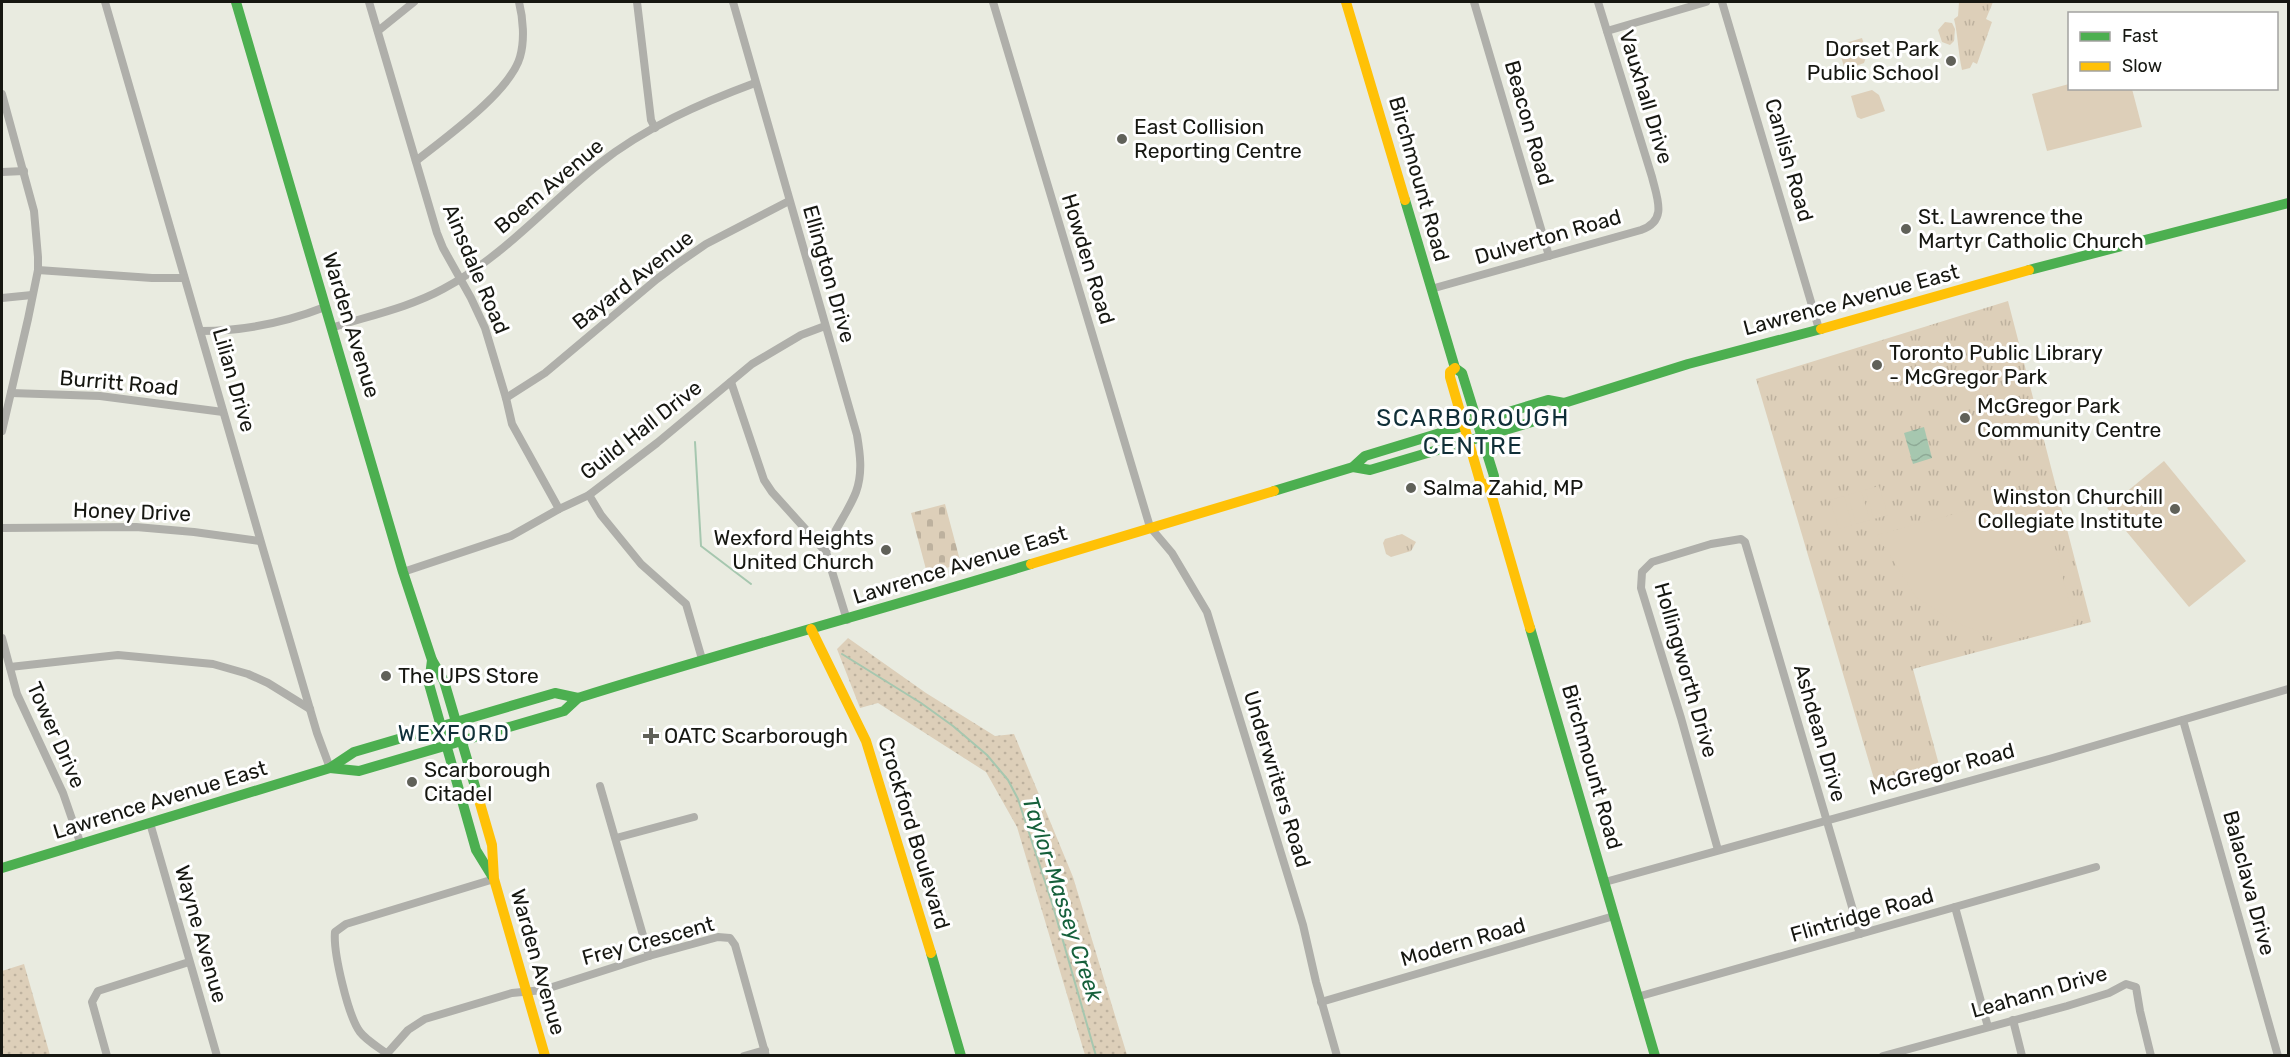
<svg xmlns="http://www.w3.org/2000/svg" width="2290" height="1057" font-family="Rubik,sans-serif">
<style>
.grass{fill:url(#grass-dots)}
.cemetery{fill:url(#cemetery-stones)}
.park{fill:url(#park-tufts)}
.garden{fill:#ddcfb9}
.water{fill:url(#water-waves)}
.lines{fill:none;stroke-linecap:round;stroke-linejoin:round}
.stream{stroke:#a6c7af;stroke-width:2}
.street{stroke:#afafaa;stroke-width:8}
.fast{stroke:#4caf50;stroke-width:10}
.slow{stroke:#ffc107;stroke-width:10}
.poi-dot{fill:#606159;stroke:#fff;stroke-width:2}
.labels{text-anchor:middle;stroke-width:6;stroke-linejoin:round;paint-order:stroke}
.poi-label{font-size:21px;fill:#161711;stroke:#fff;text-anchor:start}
.street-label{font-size:21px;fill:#161711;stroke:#fff}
.neighbourhood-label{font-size:22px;letter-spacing:1.5px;fill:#102f38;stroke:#fff}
.water-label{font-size:22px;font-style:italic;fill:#15603b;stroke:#fff}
.quarter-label{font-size:24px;letter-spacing:1.5px;fill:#102f38;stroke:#fff}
</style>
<defs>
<pattern id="grass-dots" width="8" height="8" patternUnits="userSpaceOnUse" patternTransform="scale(1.5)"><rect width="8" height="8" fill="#ddcfb9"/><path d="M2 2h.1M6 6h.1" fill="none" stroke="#bdb19e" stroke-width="1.8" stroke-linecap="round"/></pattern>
<pattern id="cemetery-stones" width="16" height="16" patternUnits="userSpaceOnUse" patternTransform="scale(1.5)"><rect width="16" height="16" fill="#ddcfb9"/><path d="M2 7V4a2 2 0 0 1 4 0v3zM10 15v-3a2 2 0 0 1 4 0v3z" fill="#bdb19e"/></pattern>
<pattern id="park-tufts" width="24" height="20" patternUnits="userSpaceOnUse" patternTransform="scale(1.5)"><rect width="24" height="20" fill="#ddcfb9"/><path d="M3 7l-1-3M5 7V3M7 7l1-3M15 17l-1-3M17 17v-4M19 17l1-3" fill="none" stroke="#bdb19e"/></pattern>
<pattern id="water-waves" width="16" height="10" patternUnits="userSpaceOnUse" patternTransform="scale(1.5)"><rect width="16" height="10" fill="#a6c7af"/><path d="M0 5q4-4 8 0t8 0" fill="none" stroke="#8eaa96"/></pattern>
</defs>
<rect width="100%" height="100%" fill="#e9ebe0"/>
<!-- grass -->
<g class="grass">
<path d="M848 638 926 693 995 736 1014 734 1073 877 1127 1055H1085L1017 827 986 772 878 703 860 708 837 649Z"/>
<path d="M24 964 50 1055H2V971Z"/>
</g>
<!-- cemetery -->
<path class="cemetery" d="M945 504 961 564 927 573 911 513Z"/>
<!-- park -->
<g class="park">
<path d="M1959 2H1993L1986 19 1992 22 1977 64 1973 62 1970 68 1962 70C1958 53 1958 35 1954 19L1958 16Z"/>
<path d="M1945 22 1952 23 1955 29 1954 41 1950 45 1942 42 1938 30Z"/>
<path d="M2008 301 2091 622 1913 669 1941 772 1877 789 1756 379Z"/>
<path d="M1402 534 1416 542 1411 551 1391 557 1386 554 1383 543 1385 539Z"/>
</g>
<!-- garden -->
<g class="garden">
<path d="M1862 38 1867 54 1864 63 1845 70 1839 50V45Z"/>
<path d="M2069 84 2070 88 2132 89 2142 127 2047 151 2032 94Z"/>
<path d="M1872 90 1879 95 1885 111 1861 119 1857 117 1851 96Z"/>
<path d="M2164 461 2246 561 2189 607 2107 508Z"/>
<path d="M1879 486 1888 515 1874 519 1865 490Z"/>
<path d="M1861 491 1870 520 1856 524 1848 495Z"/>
<path d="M2040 491 2075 624 2004 642 1953 621 1916 597 1877 535Z"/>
<path d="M1844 496 1852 525 1839 529 1830 500Z"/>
</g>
<!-- water -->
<path class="water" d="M1924 427 1932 458 1913 464 1904 433Z"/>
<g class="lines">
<!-- stream -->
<g class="stream">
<path d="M695 442 701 546 751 584"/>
<path d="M842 654 921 703 953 726 987 755 1008 780 1018 799 1053 906 1096 1056"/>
</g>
<!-- street -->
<g class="street">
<path d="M105 2 263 549 317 733 330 768"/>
<path d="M369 2 437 233 443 248 471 298 485 328 506 398 512 424 559 509"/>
<path d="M637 2 651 120 655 128"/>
<path d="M733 2 857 435C860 453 863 473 856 492 848 513 833 530 826 552"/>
<path d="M993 2 1150 527 1172 553 1207 612 1303 925 1316 982 1337 1056"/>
<path d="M1474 2 1549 256"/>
<path d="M1722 2 1819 329"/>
<path d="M378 31 414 2"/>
<path d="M1607 31 1706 2"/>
<path d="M2 94 34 211 38 257V270L28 319 2 431"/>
<path d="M416 161C445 138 510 92 520 57 525 40 523 18 519 2"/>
<path d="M2 172 24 171"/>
<path d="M38 270 152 278H184"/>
<path d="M1431 289 1641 230C1668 221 1657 198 1652 177L1598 2"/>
<path d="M2 298 32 295"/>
<path d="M331 328C368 316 408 308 443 289 502 258 547 205 599 164 644 128 701 103 755 83"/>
<path d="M201 331C244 331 284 323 325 307"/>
<path d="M731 382 764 480 772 492 826 552 847 620"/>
<path d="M11 393 100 396 223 412"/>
<path d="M506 398 545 373 657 279 677 264 706 244 789 201"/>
<path d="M589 495 601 515 641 564 686 604 702 659"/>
<path d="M2 528 136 527 194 532 260 541"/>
<path d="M403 572 511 536 559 509 589 495 657 443 752 364 801 335 825 326"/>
<path d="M2 638 17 694 63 793 81 845"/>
<path d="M10 667 118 655 213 664 248 674 268 683 310 709"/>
<path d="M2183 720 2278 1056"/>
<path d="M600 786 649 956"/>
<path d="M150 823 217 1056"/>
<path d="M616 838 694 817"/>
<path d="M1718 850 1681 718 1641 588 1642 572 1652 562 1711 544 1741 539 1745 542 1860 934"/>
<path d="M1605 882 2049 759 2288 689"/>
<path d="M1955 907 1988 1027"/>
<path d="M1637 997 2096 867"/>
<path d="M1321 1002 1614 916"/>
<path d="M2013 1020 2022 1056"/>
<path d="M386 1053C378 1047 366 1040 360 1032 348 1016 333 952 335 932L346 924 494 879"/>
<path d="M107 1056 92 1002 98 991 189 962"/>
<path d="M385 1056 408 1030 425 1019 512 993 543 990 649 956 718 937 730 938 735 945 766 1056"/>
<path d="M744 1056 765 1050"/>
<path d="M1883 1056 2067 1006 2109 993 2126 984 2136 987 2140 1011 2151 1056"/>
</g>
<!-- fast -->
<g class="fast">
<path d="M236 2 403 572 432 660 444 681 479 800"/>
<path d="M1405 200 1455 368 1462 373 1494 476 1490 490"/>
<path d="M2029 270 2288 203"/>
<path d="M1353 467 1370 470 1552 416 1564 403 1688 364 1821 329"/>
<path d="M1274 491 1353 467 1365 456 1548 400 1564 403"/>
<path d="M1530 628 1655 1056"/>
<path d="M432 660 429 684 476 850 492 876"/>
<path d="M330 768 359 771 564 711 578 698C728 651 880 610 1031 564"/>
<path d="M2 868 330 768 354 752 555 693 578 698"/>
<path d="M931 953 961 1056"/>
</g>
<!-- slow -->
<g class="slow">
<path d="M1346 2 1405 200"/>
<path d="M1821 329 2029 270"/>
<path d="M1455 368 1450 372V377L1480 481 1490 490 1530 628"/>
<path d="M1031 564 1274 491"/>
<path d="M811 629 866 741 931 953"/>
<path d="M479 800 492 845 494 879 545 1056"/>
</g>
</g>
<!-- markers -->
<g class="poi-dot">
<circle cx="1951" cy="61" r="6"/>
<circle cx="1122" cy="139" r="6"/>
<circle cx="1906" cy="229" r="6"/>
<circle cx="1877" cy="365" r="6"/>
<circle cx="1965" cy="418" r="6"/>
<circle cx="1411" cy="488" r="6"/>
<circle cx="2175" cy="509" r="6"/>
<circle cx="886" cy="550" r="6"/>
<circle cx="386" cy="676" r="6"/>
<path d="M648 727h6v6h6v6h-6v6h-6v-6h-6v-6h6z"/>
<circle cx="412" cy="782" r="6"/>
</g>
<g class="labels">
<!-- poi labels -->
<g class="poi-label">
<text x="1939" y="56" text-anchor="end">Dorset Park<tspan x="1939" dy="24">Public School</tspan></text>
<text x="1134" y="134">East Collision<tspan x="1134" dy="24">Reporting Centre</tspan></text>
<text x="1918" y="224">St. Lawrence the<tspan x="1918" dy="24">Martyr Catholic Church</tspan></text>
<text x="1889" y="360">Toronto Public Library<tspan x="1889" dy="24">- McGregor Park</tspan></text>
<text x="1977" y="413">McGregor Park<tspan x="1977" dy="24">Community Centre</tspan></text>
<text x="1423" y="495">Salma Zahid, MP</text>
<text x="2163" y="504" text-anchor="end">Winston Churchill<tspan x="2163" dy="24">Collegiate Institute</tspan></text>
<text x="874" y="545" text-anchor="end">Wexford Heights<tspan x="874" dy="24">United Church</tspan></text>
<text x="398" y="683">The UPS Store</text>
<text x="664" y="743">OATC Scarborough</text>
<text x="424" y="777">Scarborough<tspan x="424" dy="24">Citadel</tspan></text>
</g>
<!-- street labels -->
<g class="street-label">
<text transform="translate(1646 97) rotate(73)" y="7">Vauxhall Drive</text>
<text transform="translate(1529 123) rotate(74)" y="7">Beacon Road</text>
<text transform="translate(1789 160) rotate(74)" y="7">Canlish Road</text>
<text transform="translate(1419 179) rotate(74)" y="7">Birchmount Road</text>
<text transform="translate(549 186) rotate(-40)" y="7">Boem Avenue</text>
<text transform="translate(1548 237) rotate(-16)" y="7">Dulverton Road</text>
<text transform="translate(1088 259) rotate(73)" y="7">Howden Road</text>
<text transform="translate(476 269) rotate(67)" y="7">Ainsdale Road</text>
<text transform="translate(829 274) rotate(74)" y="7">Ellington Drive</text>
<text transform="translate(633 280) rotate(-38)" y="7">Bayard Avenue</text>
<text transform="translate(1851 300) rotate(-15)" y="7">Lawrence Avenue East</text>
<text transform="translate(351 325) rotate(73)" y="7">Warden Avenue</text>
<text transform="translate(234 380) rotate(74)" y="7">Lilian Drive</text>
<text transform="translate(119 383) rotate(5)" y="7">Burritt Road</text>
<text transform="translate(641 430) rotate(-38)" y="7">Guild Hall Drive</text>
<text transform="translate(132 512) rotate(2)" y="7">Honey Drive</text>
<text transform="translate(960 565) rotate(-17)" y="7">Lawrence Avenue East</text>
<text transform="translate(1686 670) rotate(74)" y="7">Hollingworth Drive</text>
<text transform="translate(1820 733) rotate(74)" y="7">Ashdean Drive</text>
<text transform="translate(56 735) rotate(66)" y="7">Tower Drive</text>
<text transform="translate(1592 767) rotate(74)" y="7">Birchmount Road</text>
<text transform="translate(1942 769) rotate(-15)" y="7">McGregor Road</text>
<text transform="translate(1277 779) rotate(73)" y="7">Underwriters Road</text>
<text transform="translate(160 800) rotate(-17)" y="7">Lawrence Avenue East</text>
<text transform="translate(914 833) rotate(73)" y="7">Crockford Boulevard</text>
<text transform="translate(2249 883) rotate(75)" y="7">Balaclava Drive</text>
<text transform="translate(1862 915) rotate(-16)" y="7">Flintridge Road</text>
<text transform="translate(201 934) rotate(74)" y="7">Wayne Avenue</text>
<text transform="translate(648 941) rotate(-15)" y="7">Frey Crescent</text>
<text transform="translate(1463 942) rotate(-16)" y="7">Modern Road</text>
<text transform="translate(538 962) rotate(74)" y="7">Warden Avenue</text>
<text transform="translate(2039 992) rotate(-16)" y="7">Leahann Drive</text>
</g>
<!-- neighbourhood labels -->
<g class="neighbourhood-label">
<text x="454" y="741">WEXFORD</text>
</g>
<!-- water labels -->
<g class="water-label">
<text transform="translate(1063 899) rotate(72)" y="8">Taylor-Massey Creek</text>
</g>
<!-- quarter labels -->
<g class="quarter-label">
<text x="1473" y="426">SCARBOROUGH<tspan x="1473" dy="28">CENTRE</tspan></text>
</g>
</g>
<!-- border -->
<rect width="2290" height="1057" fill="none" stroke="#161711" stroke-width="6"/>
<!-- legend -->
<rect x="2068" y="12" width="210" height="78" fill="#ffffff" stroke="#a2a2a0" stroke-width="1.5"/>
<rect x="2080" y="32" width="30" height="9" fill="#4caf50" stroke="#a2a2a0" stroke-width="1.5"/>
<text x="2122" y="42" font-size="18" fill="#161711">Fast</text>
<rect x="2080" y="62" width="30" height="9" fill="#ffc107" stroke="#a2a2a0" stroke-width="1.5"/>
<text x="2122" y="72" font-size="18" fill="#161711">Slow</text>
</svg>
